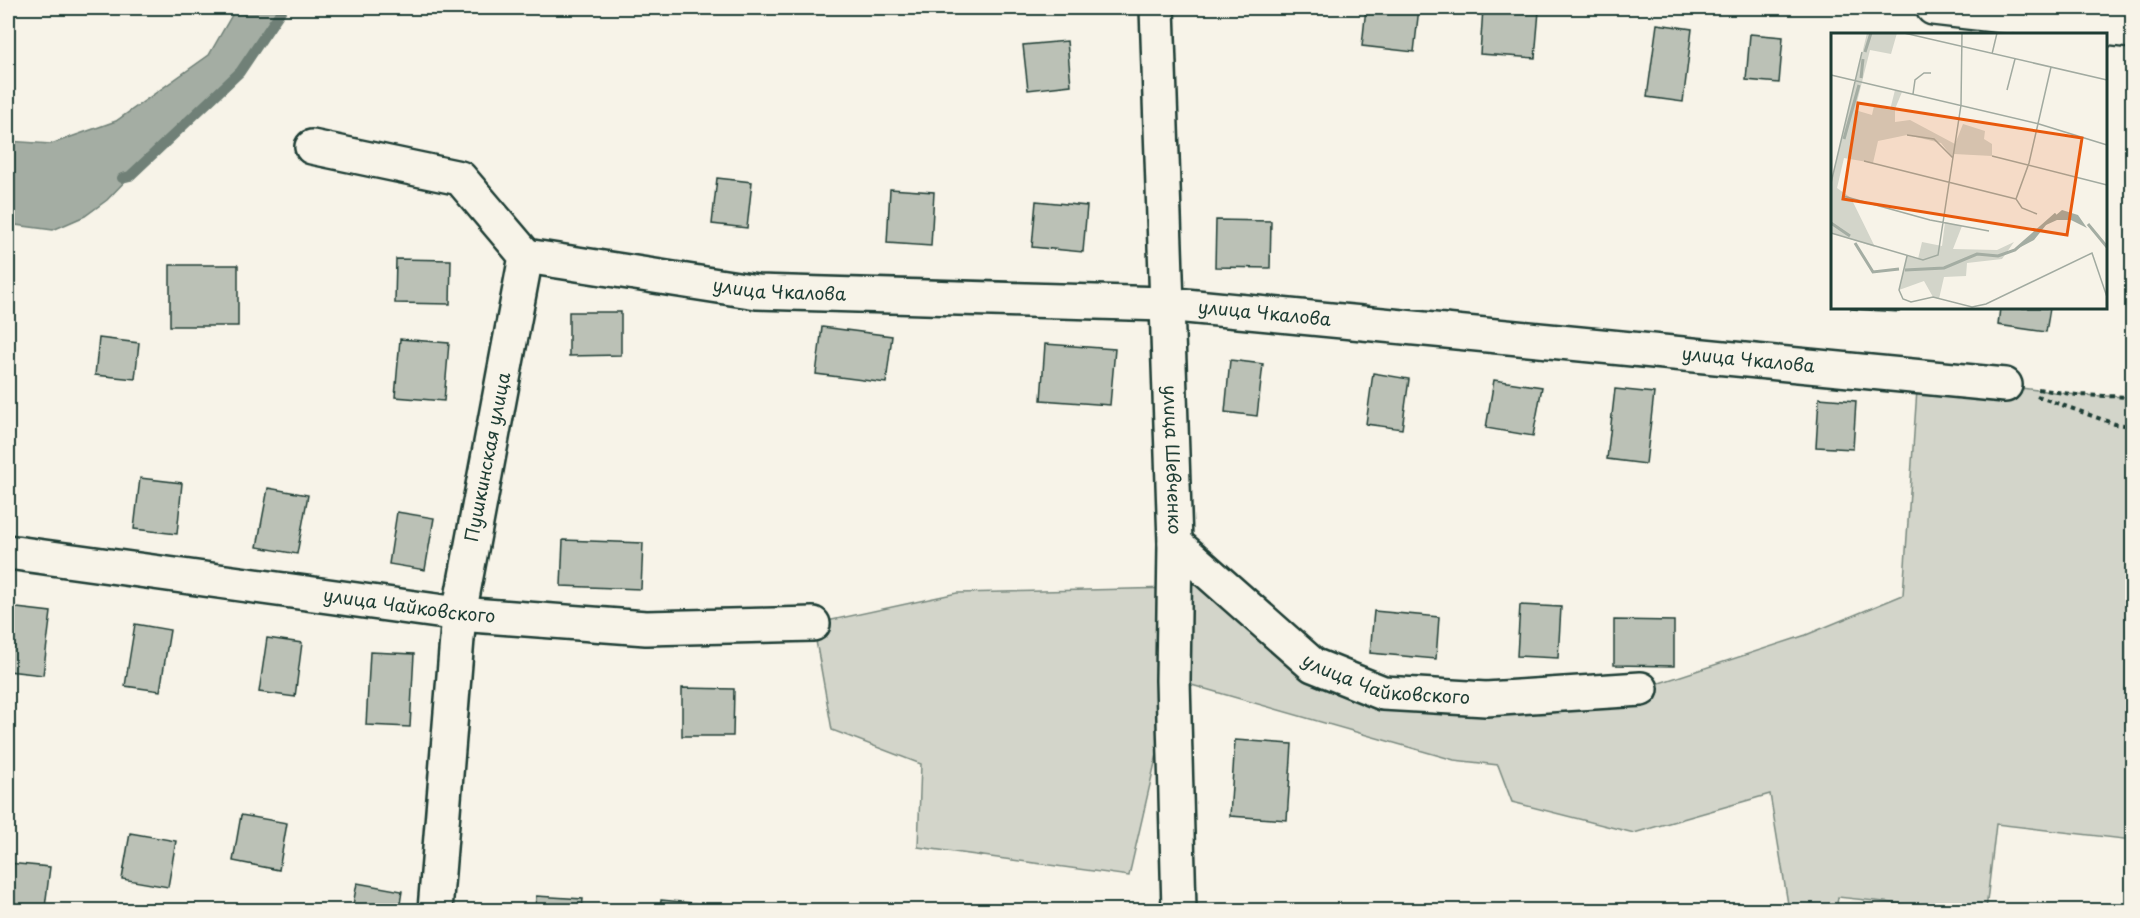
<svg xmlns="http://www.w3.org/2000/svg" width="2140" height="918" font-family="'Playpen Sans',sans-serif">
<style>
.green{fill:#d3d5ca;stroke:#79897f;stroke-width:1.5}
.water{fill:#a4ada3;stroke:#6f8077;stroke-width:1.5}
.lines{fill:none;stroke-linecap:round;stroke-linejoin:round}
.stream{stroke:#6f8077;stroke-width:10}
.building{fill:#bbc1b6;stroke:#1f3d34;stroke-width:1.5}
.street-casing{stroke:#1f3d34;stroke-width:38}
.secondary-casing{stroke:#1f3d34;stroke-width:38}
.path{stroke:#1f3d34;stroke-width:4;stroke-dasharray:4.5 4.5;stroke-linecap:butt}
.street{stroke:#f7f3e8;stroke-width:33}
.secondary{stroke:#f7f3e8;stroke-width:33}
.labels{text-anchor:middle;stroke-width:4.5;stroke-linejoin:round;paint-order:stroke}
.street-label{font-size:18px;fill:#1f3d34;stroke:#f7f3e8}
.inset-river{fill:none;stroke:#a4ada3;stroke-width:3}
.inset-road{fill:none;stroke:#a1aaa0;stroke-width:1.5}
.view{fill:#e8590c;fill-opacity:0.15;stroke:#e8590c;stroke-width:3}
.inset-edge{fill:none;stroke:#1f3d34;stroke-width:3}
</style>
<rect width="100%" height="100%" fill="#f7f3e8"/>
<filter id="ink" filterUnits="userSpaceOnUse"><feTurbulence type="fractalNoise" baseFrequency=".0167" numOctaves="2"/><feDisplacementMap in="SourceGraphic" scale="12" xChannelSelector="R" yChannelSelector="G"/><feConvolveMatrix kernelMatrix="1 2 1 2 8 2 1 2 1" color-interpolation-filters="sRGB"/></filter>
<g filter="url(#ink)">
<!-- green -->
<path class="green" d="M1918 375 2077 395 2132 397V840L1996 824 1986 910H1959L1838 897 1836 910H1789L1770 794 1634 833 1512 802 1498 765 1454 760 1174 680 1129 876 918 847 921 764 832 730 813 624 957 593 1174 588 1175 543 1243 603 1383 693 1641 689 1806 635 1903 595Z"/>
<!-- water -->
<path class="water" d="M236 8H283L240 72 130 176 107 200 85 216 53 230 8 224V141L51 144 116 121 209 55Z"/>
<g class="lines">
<!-- stream -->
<path class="stream" d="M122 178 130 176 240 72 283 8"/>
</g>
<!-- building -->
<g class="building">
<path d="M1366 8H1419L1414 52 1362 46Z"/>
<path d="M1483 8 1539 11 1535 58 1480 54Z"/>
<path d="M1657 24 1692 29 1683 102 1647 97Z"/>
<path d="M1750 34 1783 37 1779 83 1746 80Z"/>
<path d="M1067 41 1071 85 1028 90 1023 45Z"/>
<path d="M717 178 752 182 747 228 712 224Z"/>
<path d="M890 189 934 192 931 246 887 243Z"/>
<path d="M1036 201 1087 206 1083 252 1032 247Z"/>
<path d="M1216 220 1271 221 1270 268 1215 267Z"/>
<path d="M396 259 451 260 450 304 395 303Z"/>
<rect x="170" y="265" width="68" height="61"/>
<path d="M1851 308H1900L1899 312 1851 309Z"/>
<path d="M2000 308H2050L2046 332 1998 325Z"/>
<path d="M569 312H621V355L569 356Z"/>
<path d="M822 327 892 336 886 383 816 374Z"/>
<path d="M99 338 139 343 135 379 95 375Z"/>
<path d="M400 339 449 343 444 401 395 397Z"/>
<path d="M1045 344 1115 349 1110 405 1041 400Z"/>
<path d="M1230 360 1263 364 1257 416 1225 412Z"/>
<path d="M1373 373 1409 379 1402 429 1366 424Z"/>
<path d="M1494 380 1542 387 1533 436 1486 428Z"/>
<path d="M1615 389 1654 393 1646 464 1607 459Z"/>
<path d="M1819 398 1856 401 1853 449 1816 447Z"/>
<path d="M140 478 182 483 177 534 134 529Z"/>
<path d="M268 488 308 495 297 554 257 547Z"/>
<path d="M397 512 434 518 425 570 389 564Z"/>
<path d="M563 540 643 543 641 589 561 586Z"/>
<path d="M1520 605 1561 607 1558 658 1517 656Z"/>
<path d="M8 607 51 612 43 675 8 671Z"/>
<path d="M1374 611 1439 617 1436 659 1370 653Z"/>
<path d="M1614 620 1674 621V666L1614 665Z"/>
<path d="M135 624 170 630 160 691 125 686Z"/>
<path d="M267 638 302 643 295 697 259 692Z"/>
<path d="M370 652 414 654 410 727 366 725Z"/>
<path d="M682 688 734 689 733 736H682Z"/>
<path d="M1235 740 1292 744 1287 820 1230 816Z"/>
<path d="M241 815 287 823 279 870 233 861Z"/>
<path d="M130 833 176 841 168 887 122 879Z"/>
<path d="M8 863 50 867 45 907 8 903Z"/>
<path d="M357 883 402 891 399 910H352Z"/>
<path d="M536 896 583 899 582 910H535Z"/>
<path d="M661 900 733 907V910H660Z"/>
</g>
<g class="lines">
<!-- street casing -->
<g class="street-casing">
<g id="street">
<path d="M1933 8 2132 31"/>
<path d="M312 147 460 178 526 256 459 614 435 910"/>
<path id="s1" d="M526 256 757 292 1165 304 2005 385"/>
<path id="s2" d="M1175 543 1313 665 1383 693 1486 699 1641 689"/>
<path id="s3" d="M8 552 459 614 646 628 813 624"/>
</g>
</g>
<!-- secondary casing -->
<g class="secondary-casing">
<g id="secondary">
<path id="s4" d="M1157 8 1175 543 1173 680 1179 910"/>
</g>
</g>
<!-- path -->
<g class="path">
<path d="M2038 389 2077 395 2132 397"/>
<path d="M2037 396 2115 424 2132 426"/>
</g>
<!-- street -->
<use href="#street" class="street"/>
<!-- secondary -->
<use href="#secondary" class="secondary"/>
</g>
</g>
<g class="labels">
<!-- street labels -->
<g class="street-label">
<text dy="6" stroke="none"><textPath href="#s1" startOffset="256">улица Чкалова</textPath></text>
<text dy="6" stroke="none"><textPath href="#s1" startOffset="742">улица Чкалова</textPath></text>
<text dy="6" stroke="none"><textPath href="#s1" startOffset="1228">улица Чкалова</textPath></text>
<text transform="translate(488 457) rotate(-79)" y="6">Пушкинская улица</text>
<text dy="6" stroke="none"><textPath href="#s4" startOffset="452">улица Шевченко</textPath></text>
<text dy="6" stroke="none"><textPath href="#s3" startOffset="405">улица Чайковского</textPath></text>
<text dy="6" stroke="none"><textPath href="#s2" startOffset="260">улица Чайковского</textPath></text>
</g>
</g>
<!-- overview -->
<g transform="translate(1831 33)">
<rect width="276" height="276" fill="#f7f3e8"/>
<path d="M36 0H66L60 21 39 17 24 77 41 82 43 73 59 77 64 57 71 59 64 76V89L79 87 124 111 132 91 154 98 153 106 161 111V123L123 121 122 125 110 110 76 102 47 108 42 130 13 125 6 155 20 165 44 214 0 200V150ZM114 189 131 193 122 216 166 217 183 209 171 226 136 230 135 243 113 244 108 266 102 264 93 248 68 257 76 223 87 226 91 209 111 213Z" fill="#d3d5ca"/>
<path d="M231 177 247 182 256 195 240 187H226L215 192 203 207 184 217Z" fill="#a4ada3"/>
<path class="inset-river" d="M34 19 40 0M30 45 32 26M13 106 28 52M0 190 19 203M257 191 276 214M24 210 42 239 68 236M74 237 113 235 146 221 167 223 184 217 225 181"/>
<path class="inset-road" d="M73 0 276 47M161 21 166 0M0 42 208 91 276 112M176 57 184 26M82 61 84 47 93 40H100M76 102 103 106 122 125M161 123 276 152M33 128 185 166M0 150 31 19M12 163 99 187 158 198M206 181 191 175 185 166 198 130 220 34M0 200 92 227 107 222 130 72 131 0M76 223 68 257 72 266 80 269 102 264 141 274 155 271 261 220 276 264"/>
<path class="view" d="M27 70 251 105 236 202 12 166Z"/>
<rect width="276" height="276" class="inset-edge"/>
</g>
<!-- margin -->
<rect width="2140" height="918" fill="none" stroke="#f7f3e8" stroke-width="30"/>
<rect x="15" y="15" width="2110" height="888" fill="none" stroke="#1f3d34" stroke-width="2" filter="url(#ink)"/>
</svg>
